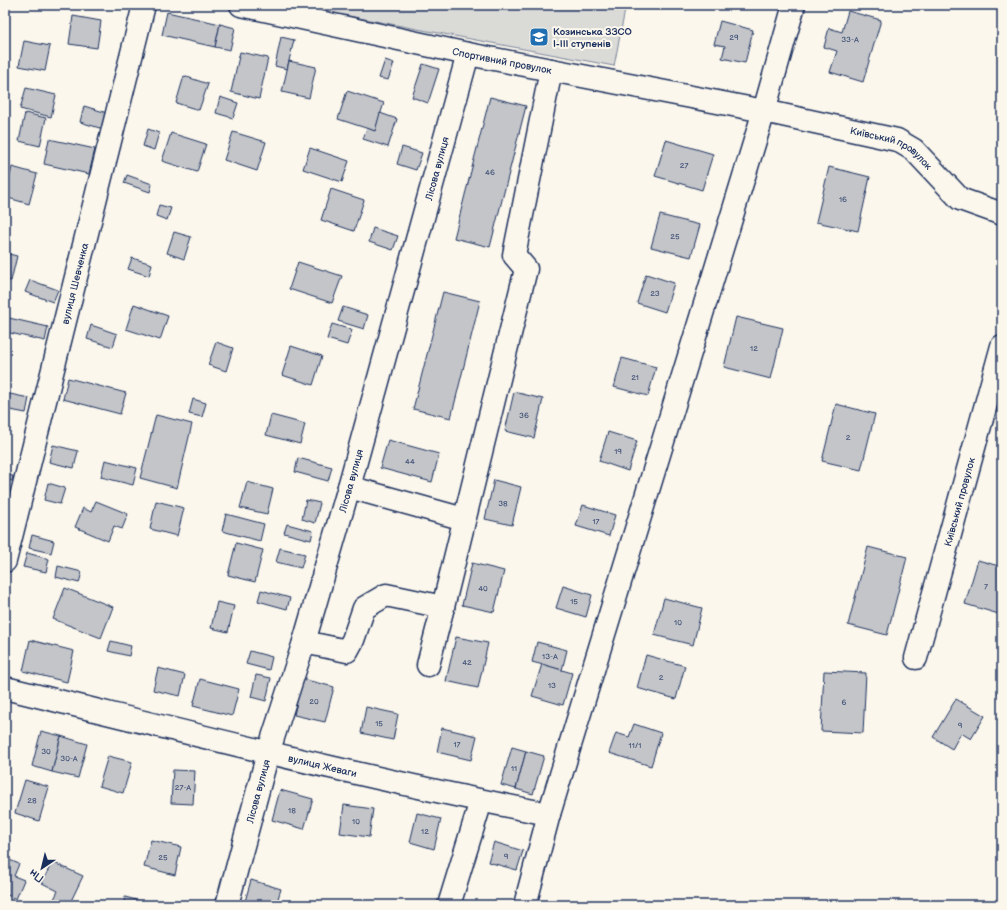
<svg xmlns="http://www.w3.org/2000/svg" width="1007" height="910" font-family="'Balsamiq Sans',sans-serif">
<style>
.green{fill:#dadad7;stroke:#7a849a}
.building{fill:#c3c5c9;stroke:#1b2f5e}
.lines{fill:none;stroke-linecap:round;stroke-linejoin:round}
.minor-casing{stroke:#1b2f5e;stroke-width:25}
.minor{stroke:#fbf7ec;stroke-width:22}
.labels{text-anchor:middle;stroke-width:4;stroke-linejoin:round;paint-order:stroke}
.number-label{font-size:8px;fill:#455479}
.poi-label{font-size:10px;font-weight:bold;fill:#1b2f5e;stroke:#fbf7ec;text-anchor:start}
.street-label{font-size:10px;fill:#1b2f5e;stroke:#fbf7ec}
</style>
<rect width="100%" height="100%" fill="#fbf7ec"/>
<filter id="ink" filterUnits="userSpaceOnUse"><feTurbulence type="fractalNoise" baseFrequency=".025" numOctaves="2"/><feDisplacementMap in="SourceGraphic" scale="8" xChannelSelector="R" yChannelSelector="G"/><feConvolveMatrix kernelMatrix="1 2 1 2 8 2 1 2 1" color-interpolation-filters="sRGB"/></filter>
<g filter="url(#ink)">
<!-- green -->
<path class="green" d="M312 5H626L614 66 311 9Z"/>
<!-- building -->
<g class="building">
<path d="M848 11 881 20 863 82 830 72 837 51 824 47 829 28 842 32Z"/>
<path d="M167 12 220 24 215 47 162 35Z"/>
<path d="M73 16 101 21 97 48 69 44Z"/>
<path d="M720 21 753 30 745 63 722 58 725 46 714 44Z"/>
<path d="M220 24 235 28 230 50 215 47Z"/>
<path d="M281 37 294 40 287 69 275 66Z"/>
<path d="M24 41 50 46 45 71 19 66Z"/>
<path d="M240 52 268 58 259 99 231 92Z"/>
<path d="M385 60 394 63 388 80 379 78Z"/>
<path d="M289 61 316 67 309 98 282 92Z"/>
<path d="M423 64 439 69 428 103 412 97Z"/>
<path d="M184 76 208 84 199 110 176 103Z"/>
<path d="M26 88 56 95 51 117 20 109Z"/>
<path d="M347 91 384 103 375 131 338 119Z"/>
<path d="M220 97 238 103 233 118 216 113Z"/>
<path d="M490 97 526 106 490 247 454 238Z"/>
<path d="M84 106 107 113 103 129 80 122Z"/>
<path d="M25 113 46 118 40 146 19 141Z"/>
<path d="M380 113 397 119 388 147 363 139 367 128 375 131Z"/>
<path d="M148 129 159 133 154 150 143 146Z"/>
<path d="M233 132 266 142 257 171 224 160Z"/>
<path d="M171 133 206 144 197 172 162 161Z"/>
<path d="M49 139 95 149 89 174 44 164Z"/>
<path d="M666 140 713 154 702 190 655 176Z"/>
<path d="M402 147 422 153 416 170 397 164Z"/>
<path d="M310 148 349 161 342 182 303 169Z"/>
<path d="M12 167 37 174 29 204 5 197Z"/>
<path d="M829 167 870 177 858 231 816 222Z"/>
<path d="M127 175 152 184 150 192 124 183Z"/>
<path d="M331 189 364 200 354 231 321 220Z"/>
<path d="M159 205 171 208 167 220 156 216Z"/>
<path d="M660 215 700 225 691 257 651 247Z"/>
<path d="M373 228 398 236 393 250 369 242Z"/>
<path d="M174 232 191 237 184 259 167 253Z"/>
<path d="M5 253 17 256 11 281 5 280Z"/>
<path d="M132 258 152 264 149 276 128 269Z"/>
<path d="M298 262 342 276 332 303 289 289Z"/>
<path d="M646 274 674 283 665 312 637 303Z"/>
<path d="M30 280 58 290 53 302 25 292Z"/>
<path d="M443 292 480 301 451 418 413 409Z"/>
<path d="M134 304 168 316 160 340 126 329Z"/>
<path d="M343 307 368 315 364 329 338 321Z"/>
<path d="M736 317 783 328 771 379 724 367Z"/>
<path d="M9 318 48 327 45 341 6 332Z"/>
<path d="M332 324 352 330 347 345 327 339Z"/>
<path d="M91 325 117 334 113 347 87 339Z"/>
<path d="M216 342 233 348 226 371 208 365Z"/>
<path d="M291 346 322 356 313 385 282 375Z"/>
<path d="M622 358 656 367 648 396 614 387Z"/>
<path d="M68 378 126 393 120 414 63 399Z"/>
<path d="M514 392 543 399 534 438 505 431Z"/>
<path d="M5 393 29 398 26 413 5 409Z"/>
<path d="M193 399 206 403 202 417 189 414Z"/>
<path d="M836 404 875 414 861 470 822 461Z"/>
<path d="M156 415 192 424 177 488 140 478Z"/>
<path d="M271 415 305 424 300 444 266 435Z"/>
<path d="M608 432 637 441 628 471 599 461Z"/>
<path d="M388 440 439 454 432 482 380 468Z"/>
<path d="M53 445 78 451 74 468 49 462Z"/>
<path d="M298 458 332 467 328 481 295 472Z"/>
<path d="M105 460 137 468 133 485 101 477Z"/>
<path d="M5 475 13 476 12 481 5 480Z"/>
<path d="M494 480 521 487 512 525 485 519Z"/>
<path d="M247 482 273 489 267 514 240 508Z"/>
<path d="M48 483 65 488 60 504 44 500Z"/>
<path d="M306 500 320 503 315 523 302 519Z"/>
<path d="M96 501 128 514 122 529 114 526 108 541 75 527 83 508 91 512Z"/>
<path d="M156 501 184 508 177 536 150 529Z"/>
<path d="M583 505 615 515 609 536 576 526Z"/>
<path d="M226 514 264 524 260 541 222 531Z"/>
<path d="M287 524 313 531 311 540 284 533Z"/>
<path d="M32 535 54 541 51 553 29 548Z"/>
<path d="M236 543 263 550 255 582 228 575Z"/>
<path d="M868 547 907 557 887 635 848 625Z"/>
<path d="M280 548 305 554 301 568 276 562Z"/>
<path d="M27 553 49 559 46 572 23 567Z"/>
<path d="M978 560 1002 567V615L965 604Z"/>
<path d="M472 563 504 571 494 612 462 605Z"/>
<path d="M58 566 82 572 79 583 56 577Z"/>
<path d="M563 586 592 595 586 617 556 608Z"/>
<path d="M65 588 113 607 101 638 53 619Z"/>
<path d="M261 590 290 598 287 609 258 601Z"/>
<path d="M664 598 702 608 693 645 654 635Z"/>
<path d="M217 602 234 606 228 632 211 628Z"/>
<path d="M456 637 488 643 478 688 446 681Z"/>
<path d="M30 640 74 651 67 682 23 671Z"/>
<path d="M111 641 131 646 129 656 108 651Z"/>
<path d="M537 642 567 650 562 670 532 662Z"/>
<path d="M250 651 272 657 269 670 246 664Z"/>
<path d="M646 655 685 666 676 699 637 688Z"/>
<path d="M542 664 572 673 563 705 532 696Z"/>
<path d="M158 668 185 675 180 696 153 690Z"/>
<path d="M824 671 866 673 863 733 821 731Z"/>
<path d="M256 675 271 678 266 701 251 697Z"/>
<path d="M1002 675V694H998Z"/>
<path d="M200 679 239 689 232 716 193 706Z"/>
<path d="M302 679 334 687 325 722 294 715Z"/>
<path d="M956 699 985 716 971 739 961 733 952 749 933 737Z"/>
<path d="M366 707 398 714 393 740 361 733Z"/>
<path d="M634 724 661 733 651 766 609 753 616 733 629 737Z"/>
<path d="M442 728 477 736 471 760 437 752Z"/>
<path d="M41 731 61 736 52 772 32 766Z"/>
<path d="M61 736 87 744 78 778 52 772Z"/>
<path d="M512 747 526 751 516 789 501 785Z"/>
<path d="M526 751 544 756 533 794 516 789Z"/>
<path d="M108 756 132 762 123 793 99 786Z"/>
<path d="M173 770 195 771 193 804 171 803Z"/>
<path d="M25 780 49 787 39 821 15 813Z"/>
<path d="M280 790 313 799 304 829 272 820Z"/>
<path d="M344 805 373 809 369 837 340 833Z"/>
<path d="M417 813 441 819 434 849 410 842Z"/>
<path d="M151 840 181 847 175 875 144 867Z"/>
<path d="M494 842 523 851 517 870 488 862Z"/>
<path d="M5 858 19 864 14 876 24 880 16 899 5 894Z"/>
<path d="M52 862 83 876 69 905H57L52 903 58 891 42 883Z"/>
<path d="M251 880 281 889 276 905H244Z"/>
<path d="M125 897 155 905H123Z"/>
</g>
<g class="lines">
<!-- minor casing -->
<g class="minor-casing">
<g id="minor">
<path id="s1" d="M241 5 468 54 764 111 897 140 914 150 960 199 1002 214"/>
<path d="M349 487 464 519"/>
<path id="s2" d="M5 561 144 5"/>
<path d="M304 642 347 651 353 640 364 608 386 595 443 607 526 269 514 255 551 70"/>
<path id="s3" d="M916 658 1002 346"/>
<path d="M428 665 443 607"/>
<path id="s4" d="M5 688C186 732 366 779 549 814"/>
<path id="s5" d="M227 905 268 753 304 642 349 487 468 54"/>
<path d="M449 905 481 801"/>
<path d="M525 905 549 814 764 111 794 5"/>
</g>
</g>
<!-- minor -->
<use href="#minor" class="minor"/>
</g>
</g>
<!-- icons -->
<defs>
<g id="school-square" transform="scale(1)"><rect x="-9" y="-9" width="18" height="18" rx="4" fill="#1f6fb2" stroke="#fbf7ec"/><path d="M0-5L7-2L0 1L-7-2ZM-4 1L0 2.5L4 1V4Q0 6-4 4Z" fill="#fff"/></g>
</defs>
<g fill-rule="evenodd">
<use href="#school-square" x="539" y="37"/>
</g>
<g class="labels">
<!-- number labels -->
<g class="number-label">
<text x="734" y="40">29</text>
<text x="850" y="42">33-А</text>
<text x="684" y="168">27</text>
<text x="490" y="175">46</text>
<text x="843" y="202">16</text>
<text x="675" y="239">25</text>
<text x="655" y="296">23</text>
<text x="754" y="351">12</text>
<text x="635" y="380">21</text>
<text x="524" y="418">36</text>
<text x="848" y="440">2</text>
<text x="618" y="454">19</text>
<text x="410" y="464">44</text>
<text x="503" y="506">38</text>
<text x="596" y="524">17</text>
<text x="986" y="589">7</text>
<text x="483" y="591">40</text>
<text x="574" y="604">15</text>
<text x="678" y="625">10</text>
<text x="550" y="659">13-А</text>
<text x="467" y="665">42</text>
<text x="661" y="680">2</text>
<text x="552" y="688">13</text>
<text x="314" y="704">20</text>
<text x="844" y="705">6</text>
<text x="379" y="726">15</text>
<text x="960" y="728">9</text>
<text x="457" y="747">17</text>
<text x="635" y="748">11/1</text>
<text x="46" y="754">30</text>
<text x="69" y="761">30-А</text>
<text x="514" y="771">11</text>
<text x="183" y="790">27-А</text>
<text x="32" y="803">28</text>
<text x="292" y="813">18</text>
<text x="356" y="824">10</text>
<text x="425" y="834">12</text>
<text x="506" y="859">9</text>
<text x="163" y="860">25</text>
</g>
<!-- poi labels -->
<g class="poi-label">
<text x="553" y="35">Козинська ЗЗСО<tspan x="553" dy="12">І-ІІІ ступенів</tspan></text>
</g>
<!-- street labels -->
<g class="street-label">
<text dy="4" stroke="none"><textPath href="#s1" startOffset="267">Спортивний провулок</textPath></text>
<text dy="4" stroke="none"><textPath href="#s1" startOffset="668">Київський провулок</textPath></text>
<text dy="4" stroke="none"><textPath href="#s5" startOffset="766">Лісова вулиця</textPath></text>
<text dy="4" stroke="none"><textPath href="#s2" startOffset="286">вулиця Шевченка</textPath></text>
<text dy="4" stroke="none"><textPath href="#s5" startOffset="442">Лісова вулиця</textPath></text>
<text dy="4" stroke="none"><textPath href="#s3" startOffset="162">Київський провулок</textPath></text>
<text dy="4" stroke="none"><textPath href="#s4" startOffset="327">вулиця Жеваги</textPath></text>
<text dy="4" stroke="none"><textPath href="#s5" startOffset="118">Лісова вулиця</textPath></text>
</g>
</g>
<!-- margin -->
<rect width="1007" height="910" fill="none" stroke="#fbf7ec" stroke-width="20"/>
<rect x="10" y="10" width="987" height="890" fill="none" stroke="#1b2f5e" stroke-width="1.5" filter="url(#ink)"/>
<!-- north arrow -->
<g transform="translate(42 868) rotate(215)" stroke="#fbf7ec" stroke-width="3" paint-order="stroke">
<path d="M0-3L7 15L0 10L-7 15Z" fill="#1b2f5e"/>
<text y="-6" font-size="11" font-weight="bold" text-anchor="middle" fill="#1b2f5e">Пн</text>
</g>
</svg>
